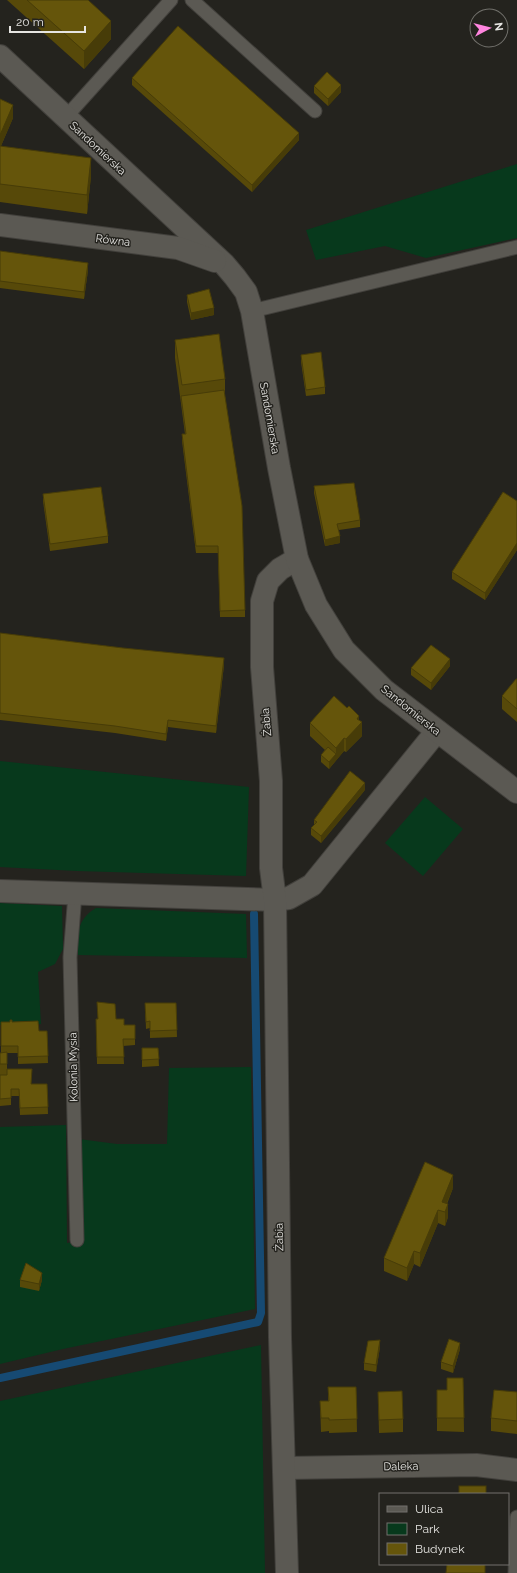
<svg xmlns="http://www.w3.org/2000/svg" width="517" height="1573" font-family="Raleway,sans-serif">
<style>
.green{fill:#07391c}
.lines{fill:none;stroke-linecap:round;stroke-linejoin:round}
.stream{stroke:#164a73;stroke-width:8}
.service-casing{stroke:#42403c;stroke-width:15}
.minor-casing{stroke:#42403c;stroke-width:24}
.tertiary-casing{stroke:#42403c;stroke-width:24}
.service{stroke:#5b5953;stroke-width:13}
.minor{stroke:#5b5953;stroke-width:22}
.tertiary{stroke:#5b5953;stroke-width:22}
.wall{fill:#574909}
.shaded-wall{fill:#473c08}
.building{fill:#65550b;stroke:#473c08}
.labels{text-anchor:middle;stroke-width:3;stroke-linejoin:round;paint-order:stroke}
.street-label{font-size:11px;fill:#e6e5e2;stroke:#24231e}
</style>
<rect width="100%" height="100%" fill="#24231e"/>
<!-- green -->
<g class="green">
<path d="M517 164V238L426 258 385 246 316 260 306 230Z"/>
<path d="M0 761 249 787 246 876 77 871 0 867Z"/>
<path d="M425 797 463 829 423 876 385 843Z"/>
<path d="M0 903 62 906 63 949 55 964 38 972 41 1024 0 1025Z"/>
<path d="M96 908 246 914 247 958 78 955C78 934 76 920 96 908Z"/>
<path d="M251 1067 255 1309 63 1349 0 1364V1127L66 1125 67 1243 80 1241 79 1139 117 1144H167L169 1068Z"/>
<path d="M261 1345 265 1573H0V1401Z"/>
</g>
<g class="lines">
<!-- stream -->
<path class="stream" d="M0 1378 258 1322 261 1313 254 914"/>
<!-- service casing -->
<g class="service-casing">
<g id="service">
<path d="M192 0 315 111"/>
<path d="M65 118 171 0"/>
<path d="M252 311 517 247"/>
<path d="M75 894 70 957 77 1240"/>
<path d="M515 1573 517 1517"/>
</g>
</g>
<!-- minor casing -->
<g class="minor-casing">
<g id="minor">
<path d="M0 891 275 900 289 898 312 885 437 731"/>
<path d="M285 1468 476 1465 517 1470"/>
<path d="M287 1573 280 1337 275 900 271 868V781L262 667V601L268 581 280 569 297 559"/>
</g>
</g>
<!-- tertiary casing -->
<g class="tertiary-casing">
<g id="tertiary">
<path d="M0 56 224 264 235 277 246 292 252 311 279 468 297 559 316 605 344 650 384 690 517 792"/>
<path d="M0 225 178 248 215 261"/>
</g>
</g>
<!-- service -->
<use href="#service" class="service"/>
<!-- minor -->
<use href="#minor" class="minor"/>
<!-- tertiary -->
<use href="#tertiary" class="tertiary"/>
</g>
<!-- wall -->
<g class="wall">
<path d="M7 0H88L111 39 84 69Z"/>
<path d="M132 78 299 140 252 192 132 85Z"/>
<path d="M314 86 341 92 328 106 314 93Z"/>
<path d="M0 99 13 118 1 146 91 176 87 214 0 202Z"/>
<path d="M0 251 88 270 84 299 0 288Z"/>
<path d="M187 295 214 315 191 320 187 302Z"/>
<path d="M175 340 225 379V396L245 610V617H220L218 553H196L182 441V434H185L175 358Z"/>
<path d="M301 355 325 387V394L306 396 301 362Z"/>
<path d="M314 486 360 520V527L339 530 340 543 325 546 314 493Z"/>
<path d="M43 494 108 536V543L50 551 43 501Z"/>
<path d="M517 501V550L485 600 452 579V572Z"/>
<path d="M0 633 224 665 216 733 168 727 166 741 115 733 0 720Z"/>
<path d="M450 666 431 690 411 675V668Z"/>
<path d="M517 679V722L502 709V696Z"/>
<path d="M359 720 362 736 346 752 344 751 329 769 321 762V755L325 750 310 736V723Z"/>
<path d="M365 790 321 843 311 835V828L314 825V820Z"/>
<path d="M145 1003H176L177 1037 150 1038V1028L146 1029Z"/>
<path d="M96 1019H116L124 1025H135V1045L123 1046 124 1064H97Z"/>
<path d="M1 1022H12L39 1031H47L48 1063 18 1064V1053H7V1075L31 1084H47L48 1114 20 1115 19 1096H11V1105L0 1106V1053H1Z"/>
<path d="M142 1048H158L159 1066 142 1067Z"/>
<path d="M453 1188 447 1204 448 1217 445 1226 438 1223 420 1267 414 1264 407 1281 384 1271V1258Z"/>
<path d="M20 1280H42L39 1291 20 1287Z"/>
<path d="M380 1347 376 1372 364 1370V1363Z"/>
<path d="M460 1349 453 1373 441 1369V1362Z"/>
<path d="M463 1378 464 1432 437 1431V1390H447Z"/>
<path d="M328 1387H356L357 1432 329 1433V1431L321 1432 320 1401H328Z"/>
<path d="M378 1392 403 1419V1432L379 1433Z"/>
<path d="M517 1392V1434L491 1431V1418Z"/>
</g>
<!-- shaded-wall -->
<g class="shaded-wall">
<path d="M111 21V39L84 69V51Z"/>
<path d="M341 85V92L328 106V99Z"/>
<path d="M13 105V118L0 148V135Z"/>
<path d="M299 133V140L252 192V185Z"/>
<path d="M91 158V176L87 214V195Z"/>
<path d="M88 263V270L84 299V292Z"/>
<path d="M214 308V315L191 320V313Z"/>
<path d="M340 536V543L325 546V540Z"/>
<path d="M517 543V550L485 600V593Z"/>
<path d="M224 658V665L216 733V726Z"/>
<path d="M450 659V666L431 690V683Z"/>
<path d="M359 716V725L362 722V736L346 752V739Z"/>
<path d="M168 720V727L166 741V734Z"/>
<path d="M344 738V751L329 769V762L336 754V748Z"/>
<path d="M365 783V790L321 843V836Z"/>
<path d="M453 1175V1188L443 1212 442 1202Z"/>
<path d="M448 1204V1217L445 1226V1212Z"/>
<path d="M438 1210V1223L420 1267V1253Z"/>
<path d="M414 1251V1264L407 1281V1268Z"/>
<path d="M42 1273V1280L39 1291V1284Z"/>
<path d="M380 1340V1347L376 1372V1365Z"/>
<path d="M460 1343V1349L453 1373V1366Z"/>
</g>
<!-- building -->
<g class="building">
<path d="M27 0H88L111 21 84 51Z"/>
<path d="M178 26 299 133 252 185 132 78Z"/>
<path d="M327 72 341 85 328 99 314 86Z"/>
<path d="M0 99 13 105 0 135Z"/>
<path d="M0 146 91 158 87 195 0 184Z"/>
<path d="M0 251 88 263 84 292 0 281Z"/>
<path d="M209 289 214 308 191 313 187 295Z"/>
<path d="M219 334 225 379 182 385 175 340Z"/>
<path d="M321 352 325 387 306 390 301 355Z"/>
<path d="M224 390 242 506 245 610 220 611 218 546H196L182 434H186L181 396Z"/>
<path d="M354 483 360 520 337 524 340 536 325 540 314 486Z"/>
<path d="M101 487 108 536 50 544 43 494Z"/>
<path d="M503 492 517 501V543L485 593 452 572Z"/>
<path d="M0 633 123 648 224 658 216 726 168 720 166 734 115 726 0 713Z"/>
<path d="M431 645 450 659 431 683 411 668Z"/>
<path d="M516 679H517V709L502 696Z"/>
<path d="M334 696 347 708 349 706 359 716 357 719 362 722 346 739 344 738 336 748 310 723Z"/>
<path d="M328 747 336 754 329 762 321 755Z"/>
<path d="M350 771 365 783 321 836 311 828 317 822 314 820Z"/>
<path d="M97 1002 115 1004 116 1019H124V1025H135V1039H123L124 1057H97L96 1019H98Z"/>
<path d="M145 1003H176L177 1030 150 1031V1021L146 1022Z"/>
<path d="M10 1020H12V1022L38 1021 39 1031H47L48 1056 18 1057V1046H1V1022H10Z"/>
<path d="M142 1048H158L159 1059 142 1060Z"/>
<path d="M7 1052V1064H0V1053Z"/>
<path d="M7 1069H32L31 1084H47L48 1107 20 1108 19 1089H11V1098L0 1099V1075H7Z"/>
<path d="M425 1162 453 1175 442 1202 448 1204 445 1212 438 1210 420 1253 414 1251 407 1268 384 1258Z"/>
<path d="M26 1263 42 1273 39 1284 20 1280Z"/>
<path d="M449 1339 460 1343 453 1366 441 1362Z"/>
<path d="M380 1340 376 1365 364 1363 368 1341Z"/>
<path d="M447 1378H463L464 1418H437V1390H447Z"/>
<path d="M328 1387H356L357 1419 329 1420V1418H321L320 1401H329Z"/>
<path d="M494 1390 517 1392V1421L491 1418Z"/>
<path d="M402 1391 403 1419 379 1420 378 1392Z"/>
<rect x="459" y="1486" width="27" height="8"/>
<path d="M447 1564H485V1573H446Z"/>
</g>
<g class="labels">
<!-- street labels -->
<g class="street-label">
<text transform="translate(98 148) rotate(43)" y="4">Sandomierska</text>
<text transform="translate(113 240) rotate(7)" y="4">Równa</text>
<text transform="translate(270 418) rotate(80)" y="4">Sandomierska</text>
<text transform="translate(411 710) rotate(39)" y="4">Sandomierska</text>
<text transform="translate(266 722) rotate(-95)" y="4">Żabia</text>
<text transform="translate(73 1067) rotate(-91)" y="4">Kolonia Mysia</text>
<text transform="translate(279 1237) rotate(-91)" y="4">Żabia</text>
<text transform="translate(401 1466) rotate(-1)" y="4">Daleka</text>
</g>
</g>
<!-- legend -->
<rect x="379" y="1493" width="130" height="72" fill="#24231e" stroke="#72716c"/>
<rect x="387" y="1506" width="20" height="6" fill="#5b5953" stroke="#72716c"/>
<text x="415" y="1513" font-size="12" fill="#e6e5e2">Ulica</text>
<rect x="387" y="1523" width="20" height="12" fill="#07391c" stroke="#72716c"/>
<text x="415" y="1533" font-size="12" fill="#e6e5e2">Park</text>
<rect x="387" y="1543" width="20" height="12" fill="#65550b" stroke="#72716c"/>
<text x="415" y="1553" font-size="12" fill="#e6e5e2">Budynek</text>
<!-- north arrow -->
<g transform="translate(489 28) rotate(83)"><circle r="19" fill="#24231e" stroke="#72716c"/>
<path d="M0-3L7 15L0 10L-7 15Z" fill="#ff85df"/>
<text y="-6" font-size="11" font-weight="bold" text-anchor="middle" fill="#e6e5e2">N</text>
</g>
<!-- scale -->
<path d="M10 26v6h75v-6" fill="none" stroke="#e6e5e2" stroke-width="2"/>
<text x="16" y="26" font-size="12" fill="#e6e5e2" stroke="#24231e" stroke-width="3" paint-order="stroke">20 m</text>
</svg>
